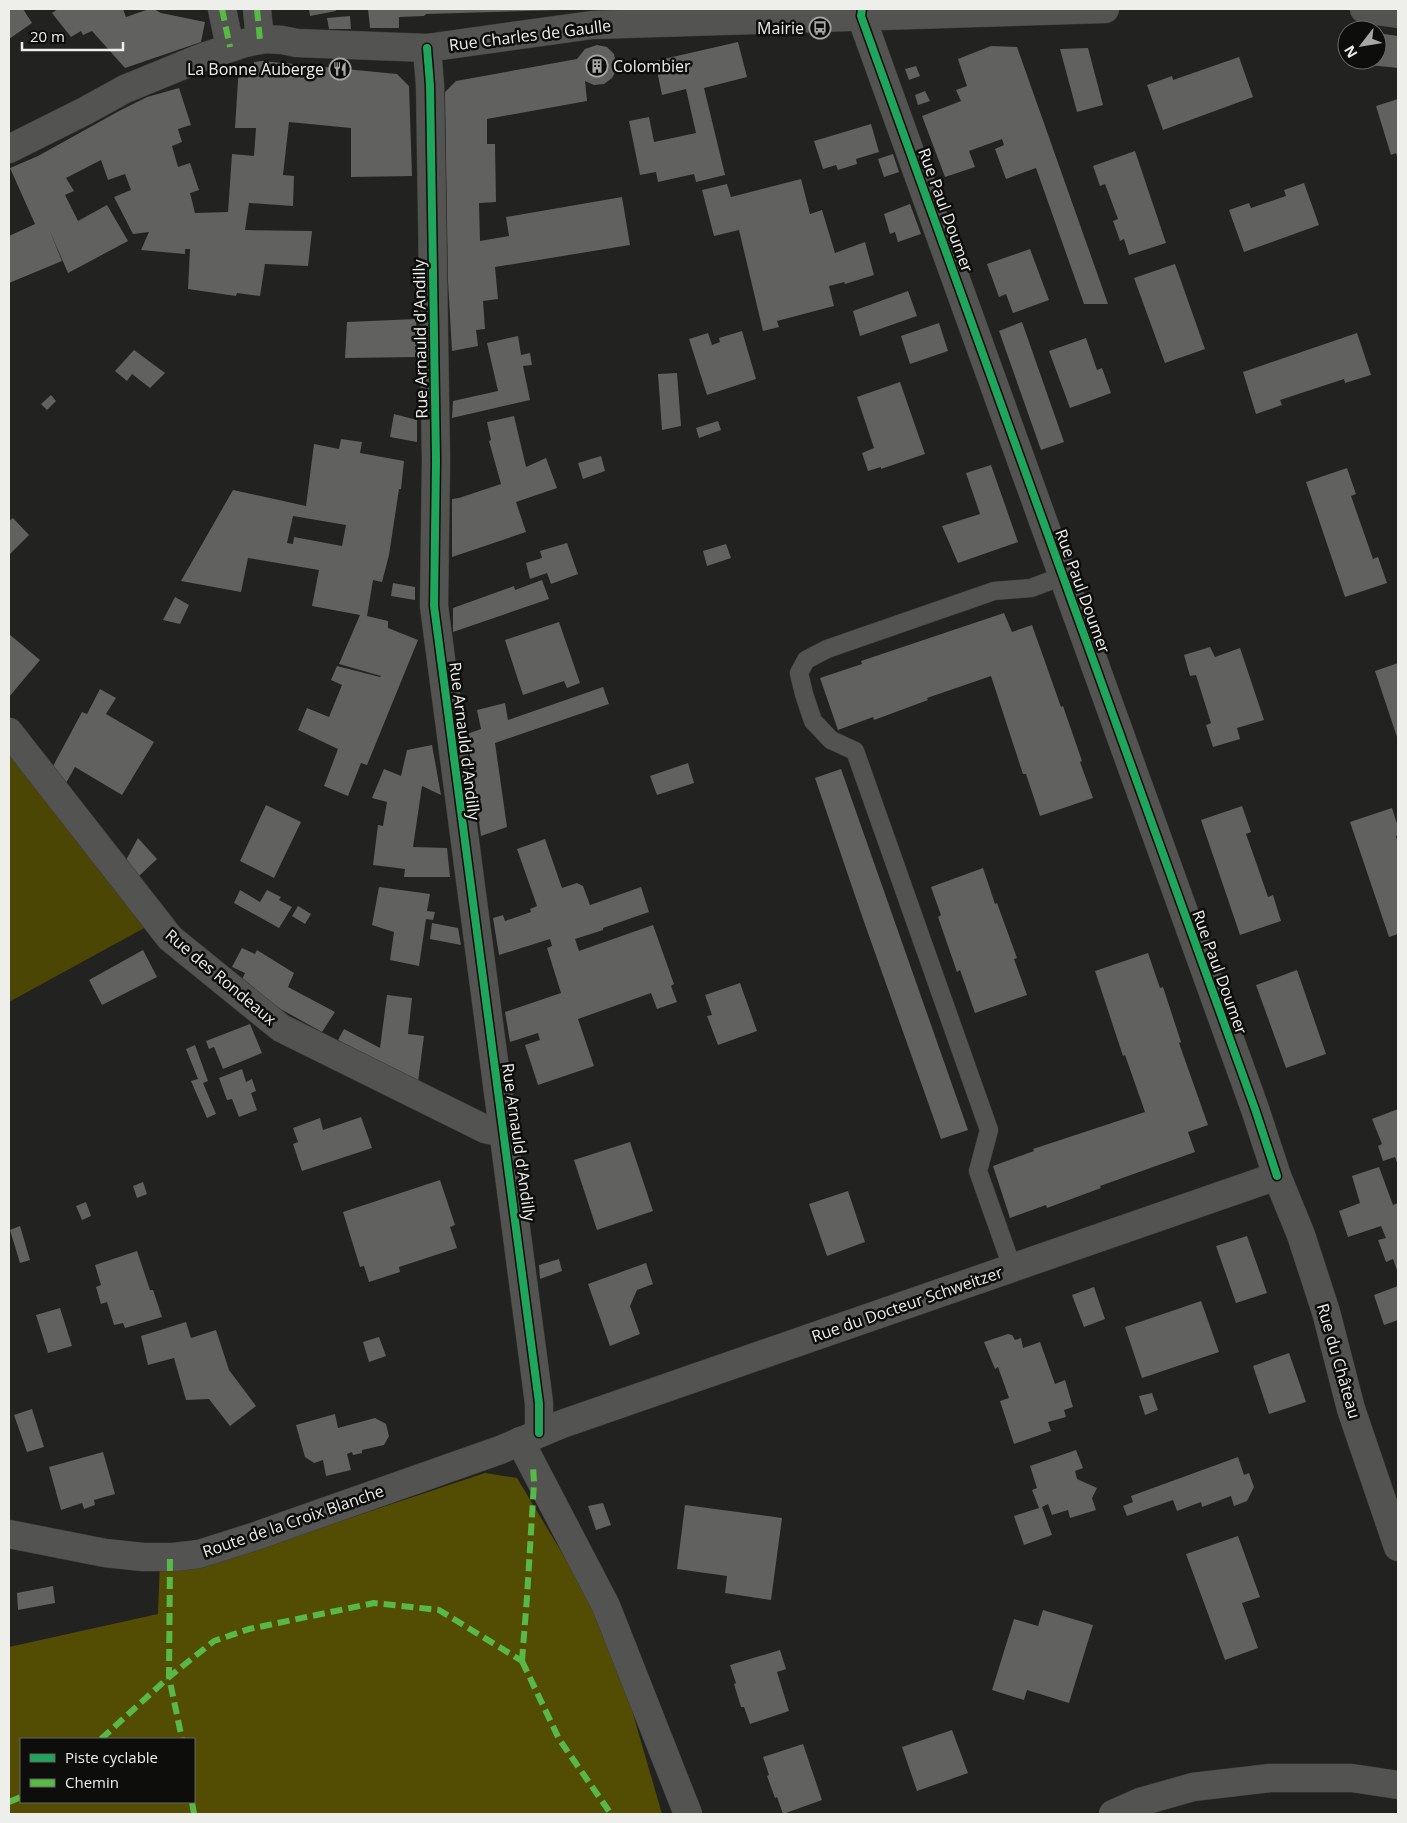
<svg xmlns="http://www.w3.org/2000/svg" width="1407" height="1823" font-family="'Open Sans',sans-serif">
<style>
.green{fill:#4c4604}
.forest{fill:#534d04;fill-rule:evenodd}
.building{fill:#61615f;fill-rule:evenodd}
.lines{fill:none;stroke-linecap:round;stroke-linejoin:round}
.service-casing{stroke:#3d3d3c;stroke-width:19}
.minor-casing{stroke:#3d3d3c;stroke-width:29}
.tertiary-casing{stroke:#3d3d3c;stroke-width:29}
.secondary-casing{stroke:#3d3d3c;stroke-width:29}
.service{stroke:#535352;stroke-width:18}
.minor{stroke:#535352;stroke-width:28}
.tertiary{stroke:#535352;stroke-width:28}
.secondary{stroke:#535352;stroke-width:28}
.quiet{stroke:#58b947;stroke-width:6;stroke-dasharray:12 6;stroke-linecap:butt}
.cycleway-casing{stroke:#0d0d0b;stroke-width:11}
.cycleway{stroke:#20a55d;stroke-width:8}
.labels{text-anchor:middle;stroke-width:5;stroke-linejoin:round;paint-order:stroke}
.poi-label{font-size:16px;fill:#eeeeeb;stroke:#0d0d0b;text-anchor:end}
.street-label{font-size:16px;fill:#eeeeeb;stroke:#0d0d0b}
</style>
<rect width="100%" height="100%" fill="#222221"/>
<!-- green -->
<path class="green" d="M9 731 157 921 9 1002Z"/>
<!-- forest -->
<path class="forest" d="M485 1473 517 1478 609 1631 662 1814H9V1647L158 1614 160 1561 341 1521ZM21 1739H194V1802H21Z"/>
<!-- building -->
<g class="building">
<path d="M9 9H23L32 23 9 39Z"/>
<path d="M58 9H123L126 17 149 9H154L161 13 205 22 201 42 125 68 92 31 83 35 81 31 71 37 52 13Z"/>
<path d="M309 9H335L336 11 310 16Z"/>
<path d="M368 9H560V10L426 14 424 16 399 17V28H370Z"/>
<path d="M350 16 351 29H329L327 18Z"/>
<path d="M1377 33 1398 36V68L1359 64V60H1377Z"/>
<path d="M738 42 747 77 704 88 725 175 696 182 694 174 658 182 656 172 640 175 629 121 649 117 654 142 696 133 686 89 662 95 655 61Z"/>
<path d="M597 45 607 47 614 54 617 69 612 78 604 84 594 85 585 81 587 101 487 119V144H495L496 202 479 203 480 241 509 236 506 217 622 197 630 245 495 267 498 299 483 301 485 329 476 330 478 346 452 351 448 281 445 92 456 81 577 59 585 49Z"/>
<path d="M991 46 1017 47 1108 304H1084L1036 168 1006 179 995 149 1004 145 1002 139 969 151 975 167 945 177 922 116 961 101 956 90 967 86 958 59Z"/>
<path d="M1088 48 1103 105 1077 112 1060 49Z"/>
<path d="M1239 57 1253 97 1163 130 1147 85 1172 76 1173 80Z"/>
<path d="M262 61 397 74 409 86 412 176 351 177V128L289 122 283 175 294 176 293 206 249 203 245 230 312 231 308 266 265 264 260 296 237 293 236 296 188 289 190 249H185V254L141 250 149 232 133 234 114 197 131 190 125 174 108 180 101 160 66 178 74 191 65 195 78 221 107 205 128 241 68 273 49 229 62 261 9 283V236L35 224 10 168 38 156 119 111 147 97 179 88 191 125 178 129 182 142 172 146 178 167 190 163 199 190 190 193 195 213 228 212 232 154 254 156 256 128H235L239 65 254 66V62Z"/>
<path d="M916 66 920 76 909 80 905 69Z"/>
<path d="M925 91 930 101 918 105 915 95Z"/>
<path d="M1398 99V160L1396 153 1391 155 1376 106Z"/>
<path d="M871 124 879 152 856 159 857 164 838 170 836 165 823 169 814 141Z"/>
<path d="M1135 151 1166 243 1129 255 1124 239 1120 241 1113 221 1118 219 1105 184 1100 186 1093 166Z"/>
<path d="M893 154 899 172 884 177 878 159Z"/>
<path d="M801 179 810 214 822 210 835 253 865 242 874 275 845 284 844 282 829 286 834 306 777 321 779 327 763 331 739 230 714 236 702 190 727 184 731 197Z"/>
<path d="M1304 183 1319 225 1244 252 1229 210 1249 203 1251 208 1286 196 1284 190Z"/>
<path d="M910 204 921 234 898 242 895 232 890 234 884 214Z"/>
<path d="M1030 249 1049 300 1013 313 1006 294 999 297 987 264Z"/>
<path d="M1175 264 1205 349 1165 363 1134 278Z"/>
<path d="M908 291 917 316 860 336 853 311Z"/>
<path d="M416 319 418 357 345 358 347 322Z"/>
<path d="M1022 322 1064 442 1041 450 999 331Z"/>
<path d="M939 323 948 351 910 364 901 336Z"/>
<path d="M742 331 756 379 707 395 689 339 708 333 712 345 720 342 719 338Z"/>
<path d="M1357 333 1371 375 1345 383 1344 379 1280 400 1282 405 1256 414 1243 372Z"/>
<path d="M518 336 521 355 530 353 532 365 523 366 530 400 452 418 453 401 498 391 487 343Z"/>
<path d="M1086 338 1097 370 1102 368 1111 393 1070 408 1049 351Z"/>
<path d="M134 350 165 373 150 388 132 374 127 381 115 371Z"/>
<path d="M677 373 681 426 662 430 658 374Z"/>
<path d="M900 382 925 454 881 469V467L868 471 862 453 874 448 857 397Z"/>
<path d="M51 395 56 401 47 410 41 404Z"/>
<path d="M394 414 417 420V442L390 437Z"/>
<path d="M514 416 526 467 546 458 557 488 516 502 526 532 452 557V499L459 498 501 484 489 441 491 440 487 422Z"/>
<path d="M718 421 721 430 699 438 696 428Z"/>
<path d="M341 439 362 442 360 453 404 461 401 489H399L389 555 382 582 373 580 367 616 388 621V628L418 640 367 765 361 763 348 796 324 786 338 749 298 730 307 708 329 717 342 685 331 680 337 666 380 677 381 676 339 664 360 615 312 606 319 570 248 558 241 592 181 581 233 490 306 506 314 444 339 449ZM293 516 346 525 342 546 294 537 293 544 287 543Z"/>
<path d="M601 456 605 471 583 479 578 463Z"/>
<path d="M991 465 1018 542 958 563 942 526 980 514 966 473Z"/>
<path d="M1347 468 1356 494 1351 496 1373 559 1378 557 1387 583 1345 597 1306 482Z"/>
<path d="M13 518 29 535 9 555V521Z"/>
<path d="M567 543 578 574 551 584 547 573 530 579 526 563 542 558 540 551Z"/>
<path d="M726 544 731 558 707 566 703 551Z"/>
<path d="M542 580 549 599 453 632V608L514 586 515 590Z"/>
<path d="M393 583 415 587V600L391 596Z"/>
<path d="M175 597 189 605 180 624 163 620Z"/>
<path d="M1004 613 1012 632 1032 625 1061 707 1063 706 1082 761 1080 762 1093 798 1040 816 1026 774H1023L991 676 927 698 928 700 874 720 873 717 838 730 820 678 862 664 861 661Z"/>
<path d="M559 622 580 683 567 688 564 681 523 695 505 640Z"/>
<path d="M9 634 40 660 9 697Z"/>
<path d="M1210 647 1215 657 1240 648 1264 720 1237 728 1240 739 1213 747 1206 725 1211 723 1196 675 1190 676 1184 655Z"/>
<path d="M1398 663V740L1375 671Z"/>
<path d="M603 687 609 704 495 743 507 827 481 836 467 734 481 729 477 710 505 703 508 720Z"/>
<path d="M100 689 116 698 106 714 154 742 122 795 75 767 65 785 52 768 82 712 87 714Z"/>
<path d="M432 745 441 795 422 786 413 847 447 848 450 877H404L405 869 373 865 378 825 383 826 387 802 372 798 384 769 401 776 407 750Z"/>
<path d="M688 763 694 783 657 795 650 776Z"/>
<path d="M841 769 968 1130 941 1139 862 916 815 778Z"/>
<path d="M266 805 301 822 274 878 240 861Z"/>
<path d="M1242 806 1251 832 1246 834 1257 865 1268 897 1273 895 1281 921 1240 935 1201 820Z"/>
<path d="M1392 808 1398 827V835L1396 836 1398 844V934L1389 937 1350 822Z"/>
<path d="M138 838 157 859 139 876 126 860Z"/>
<path d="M545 839 562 888 577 883 583 886 590 905 641 887 649 912 603 928V930L575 939 579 951 653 925 674 984 671 986 677 1002 657 1009 651 993 578 1019 594 1066 538 1085 525 1045 540 1040 538 1033 510 1042 505 1012 561 993 547 948 552 946 550 939 499 955 493 918 503 915 505 921 531 912 530 909 537 906 517 849Z"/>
<path d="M983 868 995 904 997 903 1017 958 1014 959 1027 995 975 1013 960 970 957 972 938 917 941 915 931 887Z"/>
<path d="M379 887 430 894 427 911 435 912 433 920 426 919 419 966 390 960 394 932 372 925Z"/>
<path d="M240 890 260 902 267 890 281 897 279 900 292 907 279 928 234 903Z"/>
<path d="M298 906 311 914 305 924 292 916Z"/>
<path d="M432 923 458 928 461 945 430 939Z"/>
<path d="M242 948 255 954 257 950 294 973 288 987 335 1012 322 1032 239 986 245 973 232 967Z"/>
<path d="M143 950 157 977 102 1005 89 980Z"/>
<path d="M1148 953 1160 988 1163 987 1181 1042 1179 1043 1208 1125 1188 1132 1195 1152 1100 1186 1101 1188 1047 1208 1046 1205 1010 1218 993 1166 1034 1151 1033 1149 1145 1112 1125 1055 1123 1056 1095 971Z"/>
<path d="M1297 970 1326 1054 1286 1068 1256 985Z"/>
<path d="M740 983 757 1031 718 1045 707 1016 712 1015 705 995Z"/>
<path d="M387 995 412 998 408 1034 424 1036 418 1082 338 1040 344 1029 380 1048Z"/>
<path d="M250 1024 262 1053 223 1069 214 1047 209 1049 206 1041Z"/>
<path d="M195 1045 208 1081 203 1083 216 1114 207 1118 191 1081 198 1079 186 1049Z"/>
<path d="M242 1069 246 1082 252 1079 256 1091 251 1093 257 1110 239 1117 232 1099 227 1100 219 1078Z"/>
<path d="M1398 1109V1165L1395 1157 1383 1161 1378 1146 1382 1144 1372 1119Z"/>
<path d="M361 1117 372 1148 302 1171 293 1144 298 1142 293 1128 320 1118 323 1130Z"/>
<path d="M630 1142 653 1211 597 1230 574 1160Z"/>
<path d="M1379 1167 1393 1205 1398 1203V1273L1393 1259 1386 1262 1378 1240 1386 1238 1381 1226 1348 1237 1339 1211 1360 1203 1352 1176Z"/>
<path d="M440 1180 455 1225 450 1227 457 1248 399 1267 400 1272 369 1282 364 1266 360 1267 343 1212Z"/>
<path d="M143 1182 147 1194 137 1198 133 1186Z"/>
<path d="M848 1191 865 1242 827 1256 809 1204Z"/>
<path d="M86 1202 91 1216 82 1220 76 1206Z"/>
<path d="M20 1226 30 1260 20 1263 10 1230Z"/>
<path d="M1247 1236 1267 1293 1236 1303 1216 1246Z"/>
<path d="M137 1251 150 1290H153L162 1317 125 1328 123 1323 114 1325 107 1302 101 1304 96 1287 101 1285 95 1265Z"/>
<path d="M559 1259 562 1271 540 1279 539 1265Z"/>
<path d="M646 1263 653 1284 637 1290 630 1306 640 1334 610 1346 588 1284Z"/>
<path d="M1398 1286V1320L1384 1325 1374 1295Z"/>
<path d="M1094 1287 1105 1319 1084 1327 1072 1295Z"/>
<path d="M1201 1301 1219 1352 1142 1378 1125 1327Z"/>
<path d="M60 1308 72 1346 48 1353 36 1315Z"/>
<path d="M186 1322 191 1338 216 1330 229 1370 256 1406 230 1426 209 1399 186 1400 174 1358 148 1365 141 1336Z"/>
<path d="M1008 1334 1012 1335 1015 1340 1021 1338 1023 1348 1040 1342 1055 1384 1065 1380 1073 1407 1064 1410 1066 1417 1048 1422 1051 1431 1014 1444 1000 1401 1009 1398 998 1367 995 1369 984 1342Z"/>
<path d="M379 1337 386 1356 369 1362 363 1342Z"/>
<path d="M1289 1353 1306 1402 1269 1414 1253 1366Z"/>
<path d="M1152 1393 1158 1410 1145 1415 1139 1396Z"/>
<path d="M32 1409 44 1447 27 1452 14 1415Z"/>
<path d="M335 1414 338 1428 375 1418 386 1424 389 1436 384 1445 362 1450V1453L353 1455 352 1452 347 1454 351 1470 326 1476 323 1460 314 1463 305 1457 296 1425Z"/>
<path d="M1076 1450 1083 1468 1075 1471 1077 1479 1097 1488 1092 1498 1096 1510 1070 1518 1068 1510 1052 1515 1048 1504 1042 1507 1052 1535 1024 1545 1014 1516 1039 1508 1032 1490 1037 1488 1030 1466Z"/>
<path d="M103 1452 115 1494 94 1500 95 1505 84 1509 82 1503 61 1510 49 1467Z"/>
<path d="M1238 1457 1244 1475 1249 1473 1254 1487 1247 1501 1234 1506 1231 1496 1202 1507 1201 1502 1177 1511 1173 1500 1127 1516 1123 1506 1133 1502 1131 1496Z"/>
<path d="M603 1503 611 1525 596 1530 588 1506Z"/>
<path d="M685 1505 782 1518 771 1600 725 1593 727 1576 677 1569Z"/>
<path d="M1238 1536 1260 1597 1242 1603 1258 1648 1225 1660 1186 1554Z"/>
<path d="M53 1586 55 1603 18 1610 17 1593Z"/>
<path d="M1043 1610 1093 1625 1069 1703 1027 1690 1024 1700 992 1690 1014 1619 1038 1626Z"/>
<path d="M780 1650 786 1669 777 1672 789 1711 750 1724 744 1707H741L734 1684 736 1683 730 1665Z"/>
<path d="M952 1730 968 1773 917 1791 902 1747Z"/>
<path d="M803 1744 822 1800 783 1814 777 1797 775 1798 767 1776 769 1775 763 1757Z"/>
</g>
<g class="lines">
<!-- service casing -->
<g class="service-casing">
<path id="service" d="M1012 1267 978 1171 989 1130 855 751 831 740 813 721 804 694 799 673 806 660 827 649 994 591 1031 588 1063 576"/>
</g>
<!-- minor casing -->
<g class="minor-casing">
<g id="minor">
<path d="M222 9 230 47"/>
<path d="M257 9 260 40"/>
<path d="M9 732 170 938 281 1028 485 1129 504 1133"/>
</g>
</g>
<!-- tertiary casing -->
<g class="tertiary-casing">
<g id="tertiary">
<path d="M1364 9 1398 14"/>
<path d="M861 16 1255 1109 1277 1176"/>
<path d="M427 48 430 85 436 460 434 606 539 1403V1433"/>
<path d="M9 149 85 111 125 89 203 57 245 43 264 39 282 40 297 43 427 48 592 25 1105 9"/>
</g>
</g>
<!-- secondary casing -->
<g class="secondary-casing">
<g id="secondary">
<path d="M520 1441 606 1606 688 1814"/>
<path d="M9 1534 105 1553 143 1557H174L199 1554 256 1536 500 1450 562 1424 1277 1176 1301 1235 1326 1312 1351 1409 1398 1547"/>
<path d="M1113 1814 1140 1802 1193 1787 1270 1778H1352L1398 1785"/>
</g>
</g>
<!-- service -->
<use href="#service" class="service"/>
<!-- minor -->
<use href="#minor" class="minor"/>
<!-- tertiary -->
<use href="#tertiary" class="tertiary"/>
<!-- secondary -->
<use href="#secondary" class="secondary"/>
<!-- quiet -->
<g class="quiet">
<path d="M222 9 230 47"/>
<path d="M257 9 260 40"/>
<path d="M170 1559 169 1677 182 1739"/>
<path d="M522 1661 527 1597 534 1483 533 1466"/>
<path d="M522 1661 559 1739 611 1814"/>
<path d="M101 1739 169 1677 214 1641 249 1629 374 1603 439 1610 522 1661"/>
<path d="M9 1802 21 1797"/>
<path d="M192 1802 194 1814"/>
</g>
<!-- cycleway casing -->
<g class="cycleway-casing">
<g id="cycleway">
<path d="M862 9 861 16 1255 1109 1277 1176"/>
<path d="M427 48 430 85 436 460 434 606 539 1403V1433"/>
</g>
</g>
<!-- cycleway -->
<use href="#cycleway" class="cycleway"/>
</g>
<!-- icons -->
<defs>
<g id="bus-ring" transform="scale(1.125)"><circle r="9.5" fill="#0d0d0b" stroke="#a7a7a4" stroke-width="1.5"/><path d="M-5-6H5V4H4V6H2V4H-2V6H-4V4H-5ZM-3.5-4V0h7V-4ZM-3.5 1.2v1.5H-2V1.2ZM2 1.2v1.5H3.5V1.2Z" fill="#a7a7a4"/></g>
<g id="building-ring" transform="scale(1.125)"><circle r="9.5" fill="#0d0d0b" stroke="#a7a7a4" stroke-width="1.5"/><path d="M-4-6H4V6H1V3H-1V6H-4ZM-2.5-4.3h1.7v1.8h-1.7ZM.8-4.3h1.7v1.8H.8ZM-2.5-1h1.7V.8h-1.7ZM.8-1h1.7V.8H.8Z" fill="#a7a7a4"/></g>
<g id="restaurant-ring" transform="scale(1.125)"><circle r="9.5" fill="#0d0d0b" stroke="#a7a7a4" stroke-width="1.5"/><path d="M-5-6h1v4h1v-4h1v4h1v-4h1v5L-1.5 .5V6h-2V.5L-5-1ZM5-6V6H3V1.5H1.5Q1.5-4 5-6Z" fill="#a7a7a4"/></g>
</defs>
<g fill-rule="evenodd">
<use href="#bus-ring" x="820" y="28"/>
<use href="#building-ring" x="597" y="66"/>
<use href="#restaurant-ring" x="340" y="69"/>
</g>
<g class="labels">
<!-- poi labels -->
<g class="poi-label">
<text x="804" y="34">Mairie</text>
<text x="613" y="72" text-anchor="start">Colombier</text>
<text x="324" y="75">La Bonne Auberge</text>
</g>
<!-- street labels -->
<g class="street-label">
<text transform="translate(530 35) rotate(-7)" y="6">Rue Charles de Gaulle</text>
<text transform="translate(946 210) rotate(70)" y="6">Rue Paul Doumer</text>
<text transform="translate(420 339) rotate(-91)" y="6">Rue Arnauld d'Andilly</text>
<text transform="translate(1083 591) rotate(70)" y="6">Rue Paul Doumer</text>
<text transform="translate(465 741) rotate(83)" y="6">Rue Arnauld d'Andilly</text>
<text transform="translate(1220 972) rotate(70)" y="6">Rue Paul Doumer</text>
<text transform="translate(221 977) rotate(40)" y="6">Rue des Rondeaux</text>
<text transform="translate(519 1142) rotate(82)" y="6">Rue Arnauld d'Andilly</text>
<text transform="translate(907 1304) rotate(-19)" y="6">Rue du Docteur Schweitzer</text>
<text transform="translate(1339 1361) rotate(74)" y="6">Rue du Château</text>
<text transform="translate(293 1521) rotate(-19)" y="6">Route de la Croix Blanche</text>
</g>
</g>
<!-- border -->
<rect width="1407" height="1823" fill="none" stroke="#eeeeeb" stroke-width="20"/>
<!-- legend -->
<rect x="20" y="1738" width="175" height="65" fill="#0d0d0b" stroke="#676765"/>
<rect x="30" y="1754" width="25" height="8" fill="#20a55d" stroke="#676765"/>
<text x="65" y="1763" font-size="15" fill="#eeeeeb">Piste cyclable</text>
<rect x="30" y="1779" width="25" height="8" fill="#58b947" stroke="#676765"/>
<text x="65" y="1788" font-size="15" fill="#eeeeeb">Chemin</text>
<!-- north arrow -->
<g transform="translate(1362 45) rotate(239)"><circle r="24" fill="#0d0d0b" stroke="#676765"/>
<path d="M0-4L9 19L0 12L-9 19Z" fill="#a7a7a4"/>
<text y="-8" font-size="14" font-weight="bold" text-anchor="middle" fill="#eeeeeb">N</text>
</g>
<!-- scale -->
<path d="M22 42v8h101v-8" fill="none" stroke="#eeeeeb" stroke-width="2.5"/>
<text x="30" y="42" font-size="15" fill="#eeeeeb" stroke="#0d0d0b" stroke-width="4" paint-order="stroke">20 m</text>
</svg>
